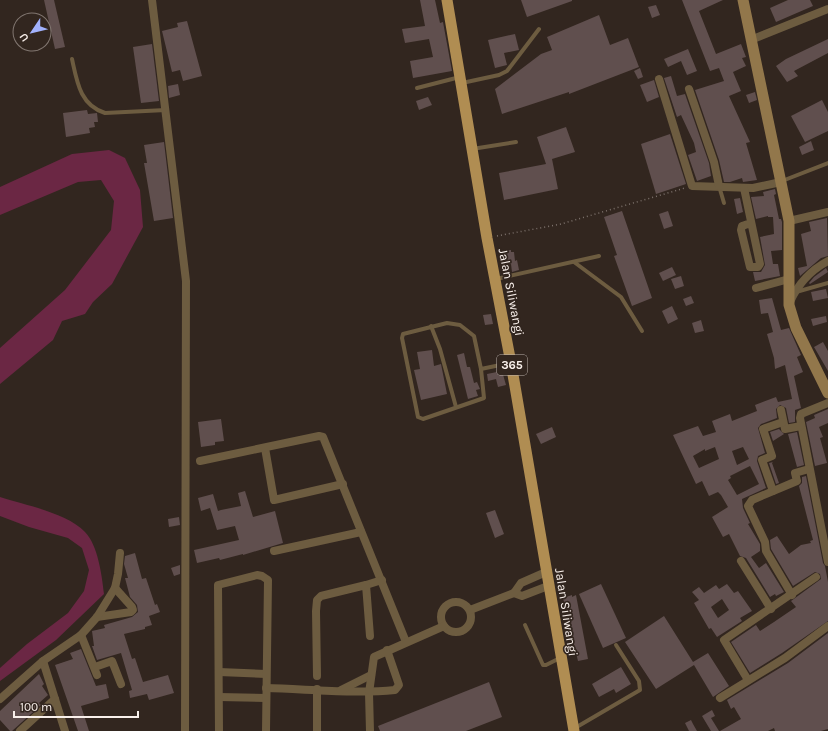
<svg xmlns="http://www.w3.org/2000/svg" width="828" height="731" font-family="Karla,sans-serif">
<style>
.water{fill:#6b2744}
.building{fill:#604f4e;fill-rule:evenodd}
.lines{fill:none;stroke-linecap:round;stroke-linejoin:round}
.path{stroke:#7d726c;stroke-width:1.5;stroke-dasharray:1 3;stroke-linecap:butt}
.service{stroke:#6d5c40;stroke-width:4}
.minor{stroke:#6d5c40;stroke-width:8}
.secondary{stroke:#92774b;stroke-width:11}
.primary{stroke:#b08d52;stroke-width:11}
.labels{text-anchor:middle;stroke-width:3.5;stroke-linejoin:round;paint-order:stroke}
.shield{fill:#32261f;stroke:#bdb3ae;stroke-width:1}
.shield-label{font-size:12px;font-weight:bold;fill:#f9f0eb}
.street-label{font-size:13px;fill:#f9f0eb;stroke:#32261f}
</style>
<rect width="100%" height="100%" fill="#32261f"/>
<!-- water -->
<g class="water">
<path d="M109 150 125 158 140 190 143 227 112 284 93 302 85 314 62 321 53 340 0 384V348L65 290 111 230 114 201 101 180 78 182 0 215V187L72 154Z"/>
<path d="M0 497C25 505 67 513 85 532 98 545 102 576 104 594L56 640 0 681V668L27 644 68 613 84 591 89 570 82 548 68 538 29 527 0 516Z"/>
</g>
<!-- building -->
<g class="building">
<path d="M44 0H54L65 47 55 49Z"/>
<path d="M420 0H435L440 23 443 22 452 71 413 78 410 61 433 57 429 39 405 43 402 29 425 26Z"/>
<path d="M521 0H572V1L527 17Z"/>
<path d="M682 0H723L699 11 716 54 741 44 746 57 742 58 746 66 733 72 741 91 729 96 750 142 746 143 757 180 743 182 742 178 730 182H724L719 160 695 90 724 81 719 68 710 71Z"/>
<path d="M788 0H810L813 6 776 22 770 8Z"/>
<path d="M656 5 660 15 652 18 648 7Z"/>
<path d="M599 15 610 45 628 38 639 67 569 94V92L502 114 495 89 541 54 552 50 547 37Z"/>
<path d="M187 21 202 76 183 81 180 70 172 72 162 31 178 27 177 23Z"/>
<path d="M515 34 519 50 504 53 507 65 495 68 488 40Z"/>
<path d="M828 39V53L794 71 798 76 787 82 776 66 786 59Z"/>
<path d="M152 44 159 101 141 103 133 47Z"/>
<path d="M688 49 697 71 687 75 681 61 668 67 664 59Z"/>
<path d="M640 68 643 77 638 79 634 71Z"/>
<path d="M671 76 677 96 685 94 709 163 711 176 697 181 688 155 696 152 694 143 681 115 677 117 664 78Z"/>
<path d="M654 80 659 97 647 102 640 85Z"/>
<path d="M178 84 180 95 169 98 168 86Z"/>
<path d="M755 92 757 100 749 103 746 95Z"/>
<path d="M428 97 432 105 419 110 416 101Z"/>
<path d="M822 100 828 112V131L805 142 791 116Z"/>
<path d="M87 110 88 114 97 113 98 122H94L95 127 89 128 90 133 66 137 63 113Z"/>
<path d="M566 127 575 152 552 159 558 189 504 200 499 173 546 164 537 137Z"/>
<path d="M670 134 686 184 656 194 641 144Z"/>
<path d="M811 141 814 150 802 155 799 147Z"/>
<path d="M164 142 173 218 154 221 144 163H147L144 145Z"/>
<path d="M775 189 776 194 774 195 779 219H781L782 222V250L771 251 773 264H778L780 276 755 281 753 272H761L765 265 760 237 774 234 773 217H768V216L756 219 751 197 764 196 763 192Z"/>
<path d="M740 198 743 212 737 214 734 199Z"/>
<path d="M622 211 652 298 632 306 614 256 617 255 604 217Z"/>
<path d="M668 211 673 226 664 229 659 214Z"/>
<path d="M827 218 828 256 821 258 800 276 798 268 807 266 801 234 811 231 809 222Z"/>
<path d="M511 250V252H514L515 261 517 260 519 270 512 272 511 264 503 265 501 251Z"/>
<path d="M672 267 676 275 663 281 659 273Z"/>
<path d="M826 268 828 272 810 284 809 283 814 277Z"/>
<path d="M681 276 684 286 675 289 671 279Z"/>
<path d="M826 289 828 298 813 301 811 292Z"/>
<path d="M691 296 694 303 686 306 683 299Z"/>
<path d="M772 298 781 330 789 328 801 355 797 357 803 372 794 376 801 408 795 410V422L789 423 786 408 780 405 776 409 777 418 761 424 758 428 765 453 758 456 757 461 766 488 742 499 743 508 750 523 748 524 760 544V551L751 557 759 568 766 563 784 592 776 596 775 594 770 597 746 558 740 556 729 534 723 537 712 517 728 507 721 495 718 492 709 496 702 481 696 484 673 435 698 426 703 436 716 432 712 421 730 414 732 421 757 411 755 405 776 397 778 402 792 399 785 365 775 369 774 358 767 334 773 332 768 313 761 314 759 300ZM715 447 719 459 699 468 693 456 705 449V451ZM743 447 749 459 737 465 732 451ZM750 466 759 484 737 495 728 480 731 478 730 476Z"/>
<path d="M672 306 678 319 668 324 662 311Z"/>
<path d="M491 314 493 324 485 325 483 315Z"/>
<path d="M826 316 827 322 813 326 811 319Z"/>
<path d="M701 320 704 331 695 333 692 323Z"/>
<path d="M823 342 828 351V371L814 347Z"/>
<path d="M432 350 434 366 441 364 447 394 421 400 414 370 420 369 417 352Z"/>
<path d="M464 353 467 367H470L474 383 477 382 480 389 476 390 478 396 468 399 457 355Z"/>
<path d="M502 371 506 385 498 387 496 379 488 381 487 374Z"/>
<path d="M828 409V423L819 427 823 437 820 438 827 463 815 466 806 422 815 418 814 415Z"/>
<path d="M221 419 224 441 215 442V445L201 447 198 422Z"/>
<path d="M552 427 556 437 541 444 536 434Z"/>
<path d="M779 429 784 434 773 441 770 432Z"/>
<path d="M797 432 804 465 797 467 788 434Z"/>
<path d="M773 462 772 463 779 483 776 484 769 463Z"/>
<path d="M806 476 823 563 825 566 828 582V621L782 653 750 673 731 642 756 625 760 631 774 622 796 607 791 601 821 579 820 574 815 572 793 586 771 549 770 540 777 536 789 554 801 545 811 543 810 541 813 540 799 486 802 483V477Z"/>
<path d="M245 491 253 517 275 511 283 543 243 555V554L220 560 219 558 197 563 194 550 239 540 235 526 217 530 210 508 201 511 198 498 213 494 218 511 221 510 241 506 238 493Z"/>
<path d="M495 510 504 534 495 538 486 513Z"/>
<path d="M179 517 180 525 169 527 168 519Z"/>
<path d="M135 553 142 579 146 578 155 605 157 604 160 612 149 616 152 625 145 627V629L124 634 132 659 135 658 143 682 168 675 174 693 149 700 147 694 130 698 129 691 132 690 121 653 97 660 92 646H94L92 631 105 628 104 625 132 617 138 612 137 605 130 597 125 578H128L124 564 125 556Z"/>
<path d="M180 565V574L174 576 171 568Z"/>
<path d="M601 584 626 638 603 648 579 594Z"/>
<path d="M727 584 734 593 738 591 752 611 740 618 742 621 717 637 711 628 709 629 694 603 699 600 692 592 699 587 704 593 716 585 719 589ZM722 599 729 610 718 618 711 607Z"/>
<path d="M572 595V597L576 595 588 659 578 661 563 598Z"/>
<path d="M664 616 693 662 708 653 729 686 713 697 694 665 656 689 625 642Z"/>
<path d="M828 633V729L821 731H775L774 728 768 731H720L741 719 734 707 731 709 727 700 788 663Z"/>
<path d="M81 649 96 686 106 684 109 698 81 706 89 731H78L55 665 73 659 70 653Z"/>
<path d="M621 667 631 684 616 693 614 689 599 697 592 684Z"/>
<path d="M39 674 44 684 42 686 48 695 39 703 41 705 12 731H10L0 720V711Z"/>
<path d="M489 682 502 717 466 731H380L378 726Z"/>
<path d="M712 710 715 716 711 718 719 731H711L702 716Z"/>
<path d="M691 720 693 724 697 731H689L685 723Z"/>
</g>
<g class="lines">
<!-- path -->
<path class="path" d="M497 236 561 224 685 188"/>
<!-- service -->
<g class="service">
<path d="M72 59C77 82 80 105 105 113L166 110"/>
<path d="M462 83 499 75 507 71 539 29"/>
<path d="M417 88 460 77"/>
<path d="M472 149 516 142"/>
<path d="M782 181 828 163"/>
<path d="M719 186 724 203"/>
<path d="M574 262 621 297 642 331"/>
<path d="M496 279 599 256"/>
<path d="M796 292 828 283"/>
<path d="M431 326 440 349 456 407"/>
<path d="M481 369 484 398 423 419 418 417 402 338 403 334 447 323 460 325 474 336 481 369 510 363"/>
<path d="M525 625 543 665H546L560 658"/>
<path d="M575 728 640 690 639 681 616 645"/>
</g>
<!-- minor -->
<g class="minor">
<path d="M152 0 186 281 185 731"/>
<path d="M753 39 828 9"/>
<path d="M659 79 692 186 753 188 781 182"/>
<path d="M689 89 714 162 719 186"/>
<path d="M744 188 760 264 758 267H750L741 230 742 226 751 223"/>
<path d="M789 221 828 212"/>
<path d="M756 288 789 279"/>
<path d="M790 302C798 284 811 270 828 261"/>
<path d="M828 403 801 414 800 418 828 562"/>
<path d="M781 410 785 429 801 426"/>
<path d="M265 448 274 500 343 484"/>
<path d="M200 461 319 436 323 437 406 642"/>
<path d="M773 491 762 460 772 456 763 429 783 422"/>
<path d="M274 551 361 532"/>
<path d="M741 561 771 609"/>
<path d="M366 585 382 580"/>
<path d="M514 593 522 596 548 586"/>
<path d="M792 595 766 551 765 542 748 506 752 500 797 481 795 473 809 469"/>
<circle cx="456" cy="617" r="15"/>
<path d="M470 610 514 593 521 583 546 572"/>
<path d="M97 617 131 612 133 610 132 607 115 588"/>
<path d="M81 635 97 675"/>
<path d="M43 661 65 731"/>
<path d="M95 667 112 661 121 684"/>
<path d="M219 672 266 674"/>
<path d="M317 676 316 611 317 600 321 596 366 585 370 636"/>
<path d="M748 680 724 640 816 577"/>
<path d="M266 688C308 689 354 694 395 690L399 685 387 650"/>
<path d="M317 689V731"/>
<path d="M341 690 371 675"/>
<path d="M219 697 266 698"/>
<path d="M720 698 785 658 828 626"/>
<path d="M0 699 43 661 81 635 97 617 115 588 118 574 120 553"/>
<path d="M20 731 55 699"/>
<path d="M219 731 218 585 257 575 262 576 268 580 266 731"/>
<path d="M370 731 369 693 374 657 444 626"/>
</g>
<!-- secondary -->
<path class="secondary" d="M743 0 789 221V305L796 328 828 393"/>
<!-- primary -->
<path class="primary" d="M447 0 487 238 511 363 574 731"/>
</g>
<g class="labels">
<!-- shield labels -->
<rect class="shield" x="497" y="355" width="30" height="20" rx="3"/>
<g class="shield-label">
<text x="512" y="369">365</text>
</g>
<!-- street labels -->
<g class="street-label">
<text transform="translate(512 292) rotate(79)" y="5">Jalan Siliwangi</text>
<text transform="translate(567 612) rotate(81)" y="5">Jalan Siliwangi</text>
</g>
</g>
<!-- north arrow -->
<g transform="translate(32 32) rotate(235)"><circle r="19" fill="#32261f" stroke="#827771"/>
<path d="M0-3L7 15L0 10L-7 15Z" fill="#a2b2fd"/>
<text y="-6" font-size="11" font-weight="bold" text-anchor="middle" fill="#f9f0eb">U</text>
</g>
<!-- scale -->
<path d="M14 711v6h124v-6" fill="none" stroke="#f9f0eb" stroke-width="2"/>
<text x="20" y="711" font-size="12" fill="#f9f0eb" stroke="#32261f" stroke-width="3" paint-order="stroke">100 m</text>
</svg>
